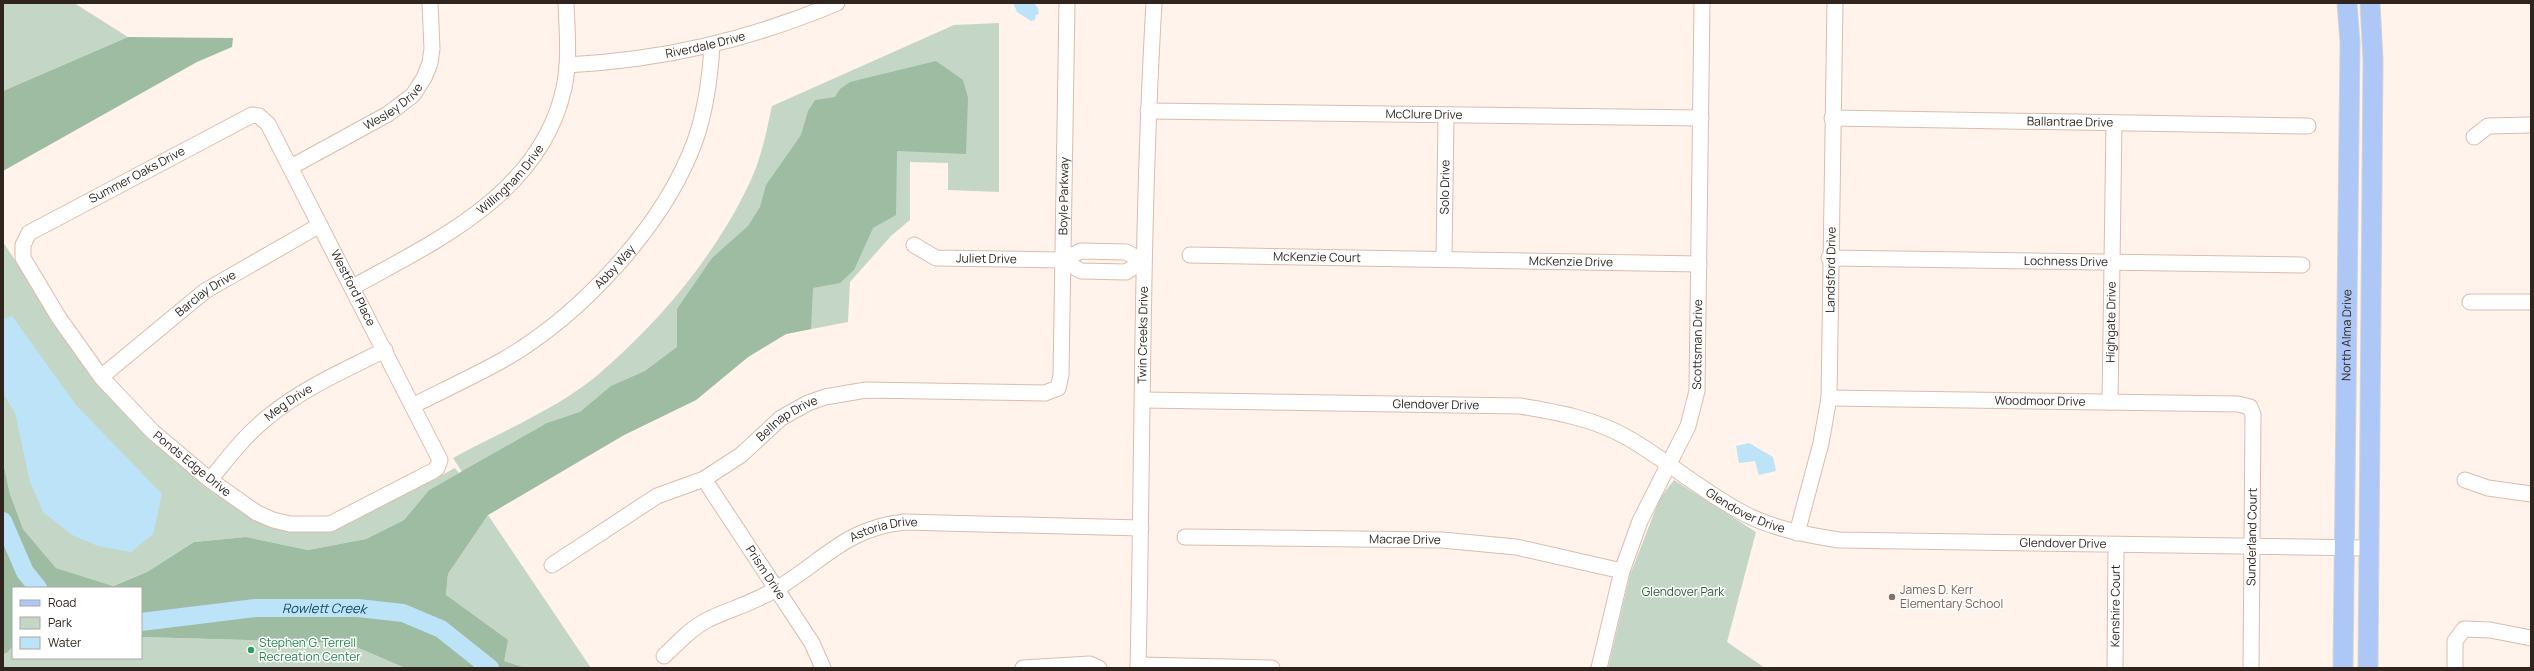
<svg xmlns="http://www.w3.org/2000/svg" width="2534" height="671" font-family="Manrope,sans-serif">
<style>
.green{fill:#c4d7c7}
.forest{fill:#9dbca2}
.water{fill:#bce3f8}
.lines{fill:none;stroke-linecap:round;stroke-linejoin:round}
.river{stroke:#bce3f8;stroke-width:18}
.minor-casing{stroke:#d9bcac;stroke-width:17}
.major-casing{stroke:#d5d3d2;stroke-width:21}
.minor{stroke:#fff;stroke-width:15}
.major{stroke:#adc8f7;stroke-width:19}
.education-dot{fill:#8d6e63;stroke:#fff;stroke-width:1.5}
.leisure-dot{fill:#2e9e5b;stroke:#fff;stroke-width:1.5}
.labels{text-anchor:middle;stroke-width:3;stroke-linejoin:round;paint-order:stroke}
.street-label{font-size:12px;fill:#2f251e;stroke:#fff}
.education-label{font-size:12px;fill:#785e54;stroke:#fff;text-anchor:start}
.park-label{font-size:12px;fill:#2a5a35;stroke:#fff}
.leisure-label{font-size:12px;fill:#27864d;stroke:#fff;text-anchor:start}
.water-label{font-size:13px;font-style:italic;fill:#16465d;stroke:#fff}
</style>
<rect width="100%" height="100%" fill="#fff3ec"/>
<!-- green -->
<g class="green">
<path d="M3 3H74L128 37 3 91Z"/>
<path d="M999 23V192L948 190V163L910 162V220L891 236 850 282 848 322 786 334 748 357 696 400 624 435 489 514 453 458C499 433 561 407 600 373 660 321 715 256 749 184 761 160 766 133 772 106L954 25Z"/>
<path d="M3 242 83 363 166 453 241 510 338 527 350 523 455 468 459 473 429 490 404 520 366 539 308 550 246 537 194 542 147 572 112 586 56 568 23 529 10 494 3 462Z"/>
<path d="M1674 480 1756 532 1727 642 1765 668H1608L1630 575 1660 498Z"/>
<path d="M488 515 591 668H526L504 661 446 595 448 574Z"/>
<path d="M141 637 347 643 405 668H3V654L7 653 13 646V658H141Z"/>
</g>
<!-- forest -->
<g class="forest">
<path d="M128 37 233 38 232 47 197 62 3 171V91Z"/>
<path d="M936 61 963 80 968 98 966 154 897 151 896 215 873 228 854 270 840 283 813 288 811 329 786 334 748 357 696 400 624 435 488 515 448 574 446 595 508 640 504 661 526 668H405L347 643 141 637V588H13V646L7 653 3 654V462L10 494 23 529 56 568 113 586 147 572 194 542 246 537 308 550 366 539 404 520 429 490 547 423 580 412 611 386 645 371 677 347V309L712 258 748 226 760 207 766 185 801 135 808 111 815 100 835 97 840 89 850 82Z"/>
</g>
<!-- water -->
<g class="water">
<path d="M1013 3H1034L1038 8 1039 14 1036 15 1035 20 1031 21 1017 12Z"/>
<path d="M12 316 76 405 162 494 153 534 131 552 98 546 72 535 43 512 30 482 15 413 3 394V319Z"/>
<path d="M1749 443 1773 457 1776 471 1759 475 1755 461 1739 463 1736 446Z"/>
</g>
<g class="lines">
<!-- river -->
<g class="river">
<path d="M3 521 25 572 38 588"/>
<path id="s1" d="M141 622 255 608H358L403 613 441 629 490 668"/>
</g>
<!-- minor casing -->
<g class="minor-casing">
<g id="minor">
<path id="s2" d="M567 65C663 60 749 40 837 3"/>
<path id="s3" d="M1148 111 1701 118"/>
<path d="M252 115 259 116 268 124 440 460 437 468 433 471 330 524H290L273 520 257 513 210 480 153 432 101 377 59 318 23 258V245L29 233Z"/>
<path id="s4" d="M1832 118 2308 126"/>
<path d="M2474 137 2488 126 2531 125"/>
<path id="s5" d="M291 167 388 114 413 95 424 78 430 63 432 49 430 3"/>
<path id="s6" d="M914 245 936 258 1062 260 1081 251 1126 252 1143 261"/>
<path id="s7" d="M1190 255 1699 264"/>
<path id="s8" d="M1444 258 1446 116"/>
<path id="s9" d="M1829 258 2302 265"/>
<path d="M1062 260 1081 271 1126 272 1143 261"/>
<path id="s10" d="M353 287C438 240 541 193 564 88 570 60 567 31 566 3"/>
<path d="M2470 302H2531"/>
<path id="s11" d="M101 377 205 291 320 225"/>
<path id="s12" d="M1829 398 2238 404 2250 407 2253 415 2251 668"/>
<path id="s13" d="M1143 400 1520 406C1556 412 1596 419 1628 438 1668 461 1704 493 1745 514 1774 529 1807 535 1839 540L2368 548"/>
<path id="s14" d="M2110 402 2114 123"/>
<path id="s15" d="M414 405C444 390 474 376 503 360 581 315 664 226 695 141 706 110 710 78 712 46"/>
<path id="s16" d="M704 479 812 643 823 668"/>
<path id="s17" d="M210 480C228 458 245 435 268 417 303 388 345 370 385 350"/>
<path d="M2465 480 2488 488 2531 494"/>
<path id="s18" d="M1797 533 1821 443 1829 398 1835 3"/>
<path id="s19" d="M1185 537 1442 540 1516 547 1622 571"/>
<path id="s20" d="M552 565 657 496 704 479 741 455 781 418 808 403 825 397 866 390 1045 393 1058 388 1061 375 1067 3"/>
<path id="s21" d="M664 656C678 643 691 628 709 619 731 609 755 602 776 589 824 561 844 529 904 522L1141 528"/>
<path d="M1138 665 1272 668"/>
<path d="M1023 668 1090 664 1099 668"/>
<path id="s22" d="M1138 668C1143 446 1141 224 1154 3"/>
<path id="s23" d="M1599 668 1622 571 1640 521 1688 426 1697 391 1702 3"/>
<path id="s24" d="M2115 668 2116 545"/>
<path d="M2455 668V641L2464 629 2490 630 2531 638"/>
</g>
</g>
<!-- major casing -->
<g class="major-casing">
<g id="major">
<path id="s25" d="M2343 668 2350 42 2347 3"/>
<path d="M2368 668 2373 60 2370 3"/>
</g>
</g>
<!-- minor -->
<use href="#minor" class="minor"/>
<!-- major -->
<use href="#major" class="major"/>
</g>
<!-- markers -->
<circle class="education-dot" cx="1892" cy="597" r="4"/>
<circle class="leisure-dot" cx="251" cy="650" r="4"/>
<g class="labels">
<!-- street labels -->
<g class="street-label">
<text dy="4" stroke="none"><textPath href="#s2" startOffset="140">Riverdale Drive</textPath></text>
<text dy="4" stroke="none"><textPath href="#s5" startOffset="119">Wesley Drive</textPath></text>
<text dy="4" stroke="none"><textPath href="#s3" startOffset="276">McClure Drive</textPath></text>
<text dy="4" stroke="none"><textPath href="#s4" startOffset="238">Ballantrae Drive</textPath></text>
<text transform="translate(137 175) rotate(-28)" y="4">Summer Oaks Drive</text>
<text dy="4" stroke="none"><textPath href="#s10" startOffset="192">Willingham Drive</textPath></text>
<text dy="4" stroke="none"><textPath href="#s8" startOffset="71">Solo Drive</textPath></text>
<text dy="4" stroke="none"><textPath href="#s20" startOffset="750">Boyle Parkway</textPath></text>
<text dy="4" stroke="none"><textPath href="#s7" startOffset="127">McKenzie Court</textPath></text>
<text dy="4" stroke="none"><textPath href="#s6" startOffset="76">Juliet Drive</textPath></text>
<text dy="4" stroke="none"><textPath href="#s7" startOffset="381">McKenzie Drive</textPath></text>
<text dy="4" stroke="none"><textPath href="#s9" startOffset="237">Lochness Drive</textPath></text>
<text dy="4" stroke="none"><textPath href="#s15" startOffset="246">Abby Way</textPath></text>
<text dy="4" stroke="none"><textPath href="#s18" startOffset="267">Landsford Drive</textPath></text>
<text transform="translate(353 288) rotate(63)" y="4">Westford Place</text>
<text dy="4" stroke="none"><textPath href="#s11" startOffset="134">Barclay Drive</textPath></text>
<text dy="4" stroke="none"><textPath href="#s14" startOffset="80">Highgate Drive</textPath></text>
<text dy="4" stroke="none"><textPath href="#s22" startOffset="333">Twin Creeks Drive</textPath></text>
<text dy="4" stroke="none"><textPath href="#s25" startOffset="333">North Alma Drive</textPath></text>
<text dy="4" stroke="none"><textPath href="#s23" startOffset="342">Scottsman Drive</textPath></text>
<text dy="4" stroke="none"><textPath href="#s12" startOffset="211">Woodmoor Drive</textPath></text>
<text dy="4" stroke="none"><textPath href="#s17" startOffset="111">Meg Drive</textPath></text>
<text dy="4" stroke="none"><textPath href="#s13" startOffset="293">Glendover Drive</textPath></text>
<text dy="4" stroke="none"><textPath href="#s20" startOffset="279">Bellnap Drive</textPath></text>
<text transform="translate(192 464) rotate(39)" y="4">Ponds Edge Drive</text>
<text dy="4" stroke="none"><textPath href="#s13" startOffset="629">Glendover Drive</textPath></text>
<text dy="4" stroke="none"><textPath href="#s21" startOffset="257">Astoria Drive</textPath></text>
<text transform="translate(2252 537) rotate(-89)" y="4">Sunderland Court</text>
<text dy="4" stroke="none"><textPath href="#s19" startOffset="220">Macrae Drive</textPath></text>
<text dy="4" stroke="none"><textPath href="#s13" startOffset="952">Glendover Drive</textPath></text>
<text dy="4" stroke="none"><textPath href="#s16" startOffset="112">Prism Drive</textPath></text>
<text dy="4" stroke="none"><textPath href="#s24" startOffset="62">Kenshire Court</textPath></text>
</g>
<!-- education labels -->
<g class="education-label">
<text x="1900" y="594">James D. Kerr<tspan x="1900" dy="14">Elementary School</tspan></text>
</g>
<!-- park labels -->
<g class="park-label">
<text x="1683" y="596">Glendover Park</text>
</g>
<!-- leisure labels -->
<g class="leisure-label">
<text x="259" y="647">Stephen G. Terrell<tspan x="259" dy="14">Recreation Center</tspan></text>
</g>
<!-- water labels -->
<g class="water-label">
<text dy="5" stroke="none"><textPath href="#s1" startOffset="184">Rowlett Creek</textPath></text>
</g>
</g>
<!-- border -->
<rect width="2534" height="671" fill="none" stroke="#2f251e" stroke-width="8"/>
<!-- legend -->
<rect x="12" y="587" width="130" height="72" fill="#ffffff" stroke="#aca8a5"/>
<rect x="20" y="600" width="20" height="6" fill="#adc8f7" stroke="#aca8a5"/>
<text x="48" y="607" font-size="12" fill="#2f251e">Road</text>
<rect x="20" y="617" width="20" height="12" fill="#c4d7c7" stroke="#aca8a5"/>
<text x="48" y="627" font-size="12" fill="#2f251e">Park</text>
<rect x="20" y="637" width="20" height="12" fill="#bce3f8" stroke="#aca8a5"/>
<text x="48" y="647" font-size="12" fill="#2f251e">Water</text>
</svg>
